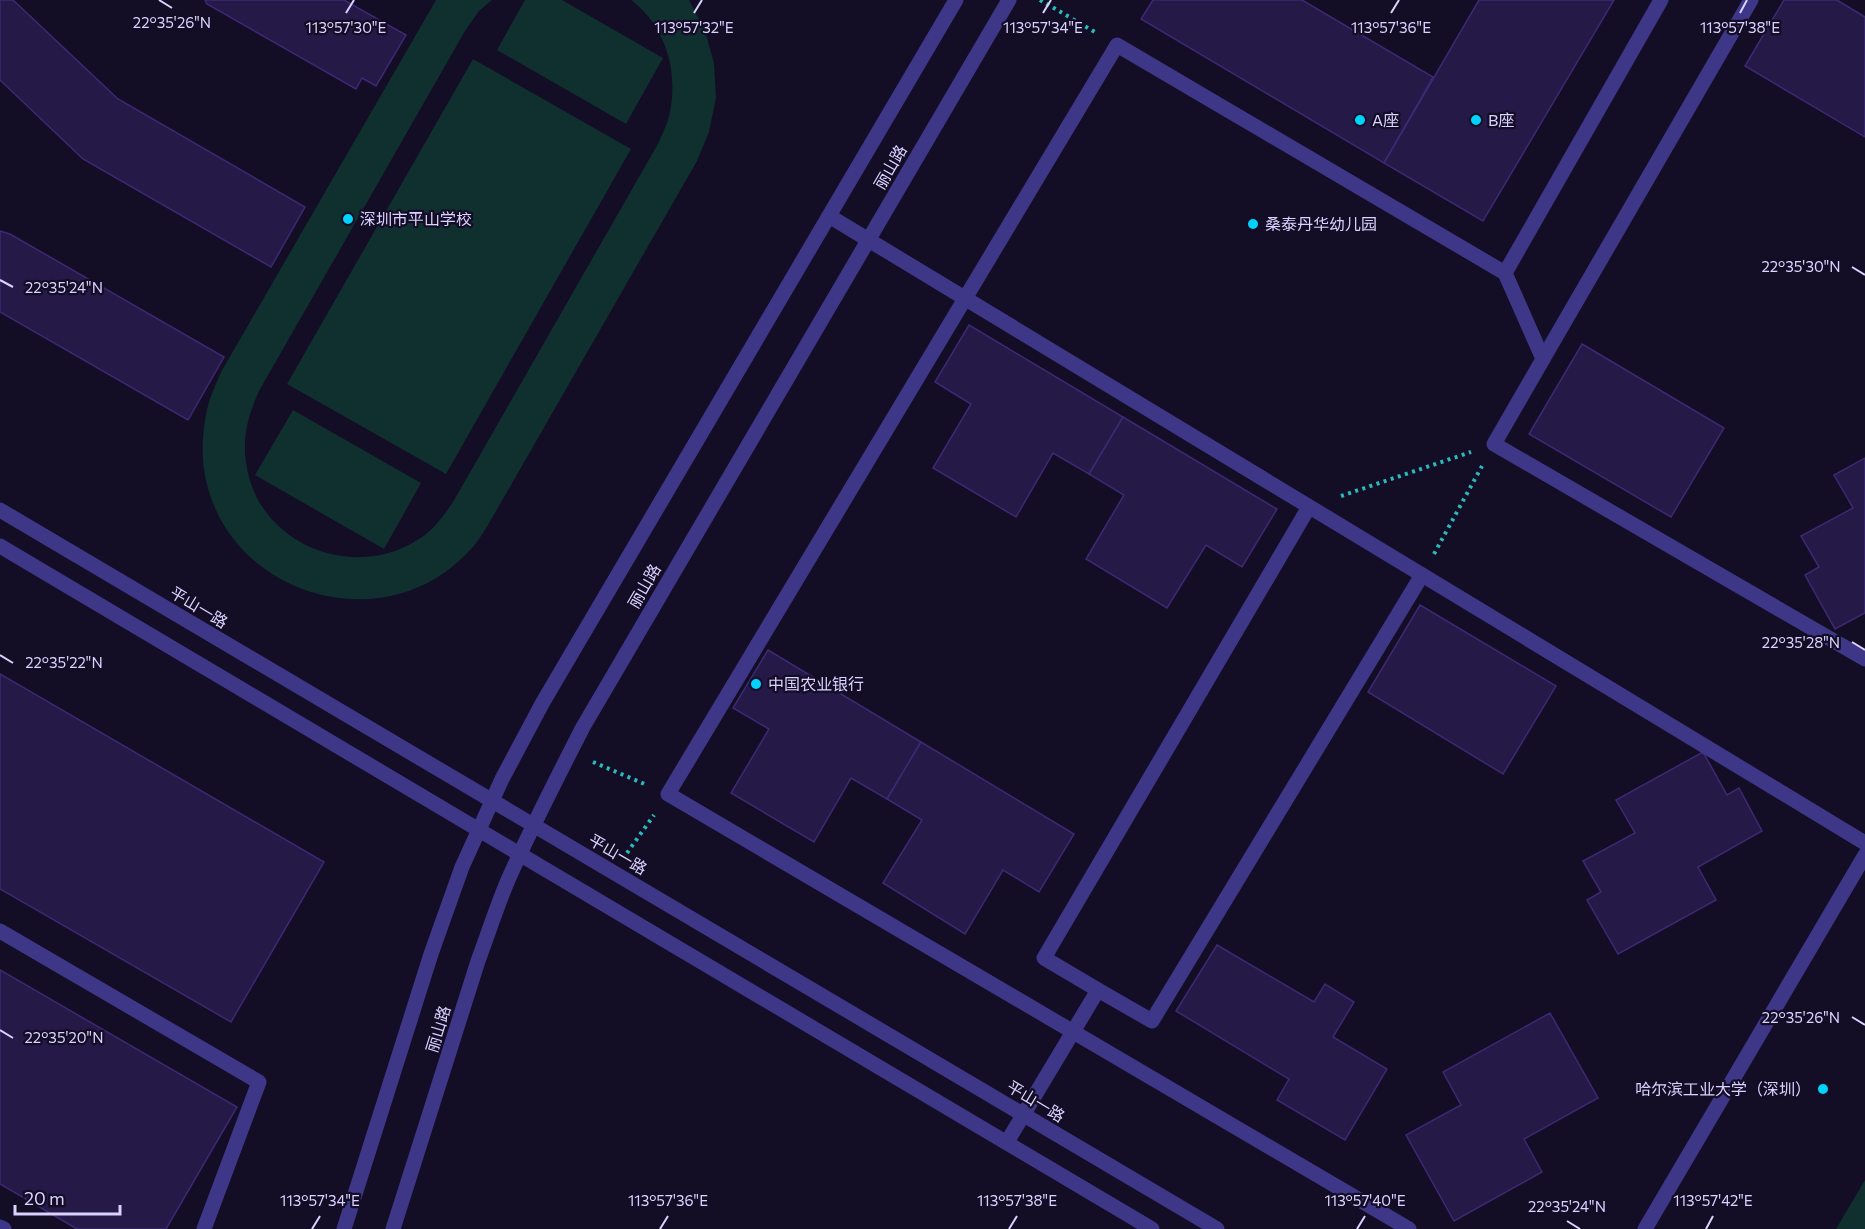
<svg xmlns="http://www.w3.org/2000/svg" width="1865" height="1229" font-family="Commissioner,'Noto Sans SC',sans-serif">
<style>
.green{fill:#102f2f}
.building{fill:#251947;stroke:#3d2974;stroke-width:1.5}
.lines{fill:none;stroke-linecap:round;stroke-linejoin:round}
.path{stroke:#29bbbc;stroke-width:4;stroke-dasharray:3 4.5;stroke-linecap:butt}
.service{stroke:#3e3686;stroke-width:15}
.minor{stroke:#3e3686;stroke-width:15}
.tertiary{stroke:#3e3686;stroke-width:15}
.ticks{fill:none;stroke:#dad2ff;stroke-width:2}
.poi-dot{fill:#00d3fd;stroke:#130d25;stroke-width:2}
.labels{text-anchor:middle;stroke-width:4.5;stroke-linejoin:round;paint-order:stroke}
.poi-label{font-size:16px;fill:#dad2ff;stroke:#130d25;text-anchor:start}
.street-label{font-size:16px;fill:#dad2ff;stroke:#130d25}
.ticks-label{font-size:15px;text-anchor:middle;fill:#dad2ff;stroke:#130d25;stroke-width:4.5;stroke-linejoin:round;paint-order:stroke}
</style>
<rect width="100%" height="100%" fill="#130d25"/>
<!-- green -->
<g class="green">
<path d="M436 0H492L479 11 465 31 259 391C249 414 242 436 246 462 256 543 352 583 419 539 434 530 443 516 453 502L659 142C662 134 667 125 669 116 679 74 667 27 631 0H689L705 31 714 63 716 98 709 132 697 161 488 525C482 534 477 544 469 551 384 644 223 595 204 470 201 449 203 423 209 402 212 392 217 382 221 372Z"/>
<path d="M525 0H562L663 58 626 124 497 50Z"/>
<path d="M473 59 631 149 446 474 287 384Z"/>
<path d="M293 410 421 483 384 549 255 475Z"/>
<path d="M1865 1180V1229H1836Z"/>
</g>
<!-- building -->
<g class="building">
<path d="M0 0H13L118 99 305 207 271 267 83 159 0 80Z"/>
<path d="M205 0H344L406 35 376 86 362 78 356 89 207 4Z"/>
<path d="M1153 0H1302L1433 77 1384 163 1141 19Z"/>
<path d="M1479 0H1614L1483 221 1384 163Z"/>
<path d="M1784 0H1837L1865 17V137L1745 66Z"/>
<path d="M0 231 10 234 224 357 188 420 0 312Z"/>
<path d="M969 325 1123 417 1089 474 1053 453 1016 517 933 468 971 404 935 382Z"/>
<path d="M1582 344 1724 428 1671 517 1529 434Z"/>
<path d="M1123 417 1277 509 1242 567 1206 545 1167 608 1086 559 1124 495 1089 474Z"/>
<path d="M1865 458V613L1835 629 1805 575 1819 567 1801 536 1853 508 1834 475Z"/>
<path d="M1420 605 1556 686 1503 774 1368 692Z"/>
<path d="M768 650 921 742 887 799 851 778 814 842 731 793 769 729 733 708Z"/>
<path d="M0 674 324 862 231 1022 0 889Z"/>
<path d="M921 742 1074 834 1039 892 1003 870 965 934 883 883 922 820 887 799Z"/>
<path d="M1703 752 1727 795 1739 788 1762 831 1698 867 1716 900 1618 954 1587 900 1601 892 1583 861 1635 833 1616 800Z"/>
<path d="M1217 945 1314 1002 1325 984 1354 1002 1333 1037 1387 1069 1345 1140 1277 1100 1289 1079 1176 1011Z"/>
<path d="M0 970 237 1107 166 1229H77L0 1184Z"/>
<path d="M1550 1013 1598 1098 1524 1139 1542 1172 1454 1221 1406 1135 1461 1105 1443 1072Z"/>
</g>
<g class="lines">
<!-- path -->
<g class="path">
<path d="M1040 0 1095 32"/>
<path d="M1341 496 1471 452"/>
<path d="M1434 554 1482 466"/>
<path d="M593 762 647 785"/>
<path d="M627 853 654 815"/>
</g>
<!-- service -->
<g class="service">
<path d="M0 931 259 1082 204 1229"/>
<path d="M0 1227 4 1229"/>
</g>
<!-- minor -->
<g class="minor">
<path d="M1661 0 1505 273 1543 359 1494 444 1865 659"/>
<path d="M829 216 1865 843"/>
<path d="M1543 359 1751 0"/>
<path d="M1098 990 1152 1021 1422 575"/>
<path d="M1007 1142 1098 990 1044 958 1309 507"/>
<path d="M1409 1229 668 794 1117 45 1505 273"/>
<path d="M1645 1229 1865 855"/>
</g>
<!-- tertiary -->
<g class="tertiary">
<path d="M0 510 1217 1229"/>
<path d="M0 546 1152 1229"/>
<path d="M344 1229 431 954 462 867 502 779 543 702 956 0"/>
<path d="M393 1229 478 961C488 934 497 906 508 880 531 828 557 778 583 727L1009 0"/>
</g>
</g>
<!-- ticks -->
<path class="ticks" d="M159 0 172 8M346 13 354 0M694 13 702 0M1043 13 1051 0M1391 13 1399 0M1740 13 1747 0M1852 267 1865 275M0 280 13 287M1852 642 1865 650M0 655 13 663M1852 1017 1865 1025M0 1030 13 1038M1567 1221 1580 1229M312 1229 320 1216M660 1229 668 1216M1009 1229 1017 1216M1357 1229 1365 1216M1706 1229 1713 1216"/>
<!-- markers -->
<g class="poi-dot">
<circle cx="1360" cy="120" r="6"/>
<circle cx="1476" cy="120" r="6"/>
<circle cx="348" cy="219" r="6"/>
<circle cx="1253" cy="224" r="6"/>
<circle cx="756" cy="684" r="6"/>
<circle cx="1823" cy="1089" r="6"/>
</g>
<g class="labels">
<!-- poi labels -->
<g class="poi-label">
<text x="1372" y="126">A座</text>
<text x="1488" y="126">B座</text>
<text x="360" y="225">深圳市平山学校</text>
<text x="1265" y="230">桑泰丹华幼儿园</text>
<text x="768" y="690">中国农业银行</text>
<text x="1811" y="1095" text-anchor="end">哈尔滨工业大学（深圳）</text>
</g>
<!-- street labels -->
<g class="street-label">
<text transform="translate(890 167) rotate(-60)" y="6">丽山路</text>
<text transform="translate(644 586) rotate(-60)" y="6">丽山路</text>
<text transform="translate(199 607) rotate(31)" y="6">平山一路</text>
<text transform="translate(618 854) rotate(30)" y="6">平山一路</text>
<text transform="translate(438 1029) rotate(-73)" y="6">丽山路</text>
<text transform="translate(1036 1101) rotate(31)" y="6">平山一路</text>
</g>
</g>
<g class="ticks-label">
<text x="172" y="28">22°35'26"N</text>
<text x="346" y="33">113°57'30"E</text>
<text x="694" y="33">113°57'32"E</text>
<text x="1043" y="33">113°57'34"E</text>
<text x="1391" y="33">113°57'36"E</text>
<text x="1740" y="33">113°57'38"E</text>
<text x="1801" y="272">22°35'30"N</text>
<text x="64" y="293">22°35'24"N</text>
<text x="1801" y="648">22°35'28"N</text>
<text x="64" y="668">22°35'22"N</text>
<text x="1801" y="1023">22°35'26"N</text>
<text x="64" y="1043">22°35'20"N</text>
<text x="320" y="1206">113°57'34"E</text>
<text x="668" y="1206">113°57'36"E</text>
<text x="1017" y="1206">113°57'38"E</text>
<text x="1365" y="1206">113°57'40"E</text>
<text x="1713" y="1206">113°57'42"E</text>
<text x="1567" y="1212">22°35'24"N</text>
</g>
<!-- scale -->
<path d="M15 1205v9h105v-9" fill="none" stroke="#dad2ff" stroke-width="3"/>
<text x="24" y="1205" font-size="18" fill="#dad2ff" stroke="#130d25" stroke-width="4.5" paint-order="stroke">20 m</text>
</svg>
